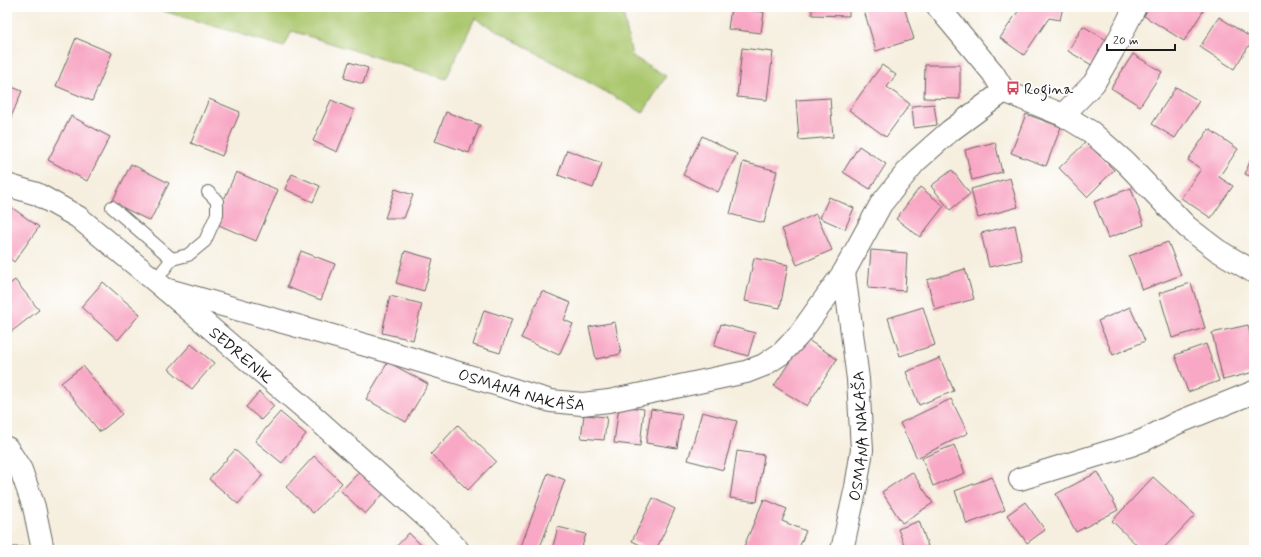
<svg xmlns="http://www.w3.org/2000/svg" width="1261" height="557" font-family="Mynerve,sans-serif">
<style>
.green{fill:#aac76d;stroke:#637244}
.building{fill:#f8a8c4}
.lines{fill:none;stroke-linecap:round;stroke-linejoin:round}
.lane-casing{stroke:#686660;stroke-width:14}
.street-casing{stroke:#686660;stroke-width:24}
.secondary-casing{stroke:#686660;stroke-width:24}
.lane{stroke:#fff;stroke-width:12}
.street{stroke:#fff;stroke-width:22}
.secondary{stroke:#fff;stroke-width:22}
.labels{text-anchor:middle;stroke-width:3.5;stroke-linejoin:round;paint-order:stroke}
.poi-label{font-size:16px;fill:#1c1c1c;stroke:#fff;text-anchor:start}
.street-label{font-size:16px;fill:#1c1c1c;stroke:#fff}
</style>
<rect width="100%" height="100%" fill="#fff"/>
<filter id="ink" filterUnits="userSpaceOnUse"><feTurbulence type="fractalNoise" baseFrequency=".025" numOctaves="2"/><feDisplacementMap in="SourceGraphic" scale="8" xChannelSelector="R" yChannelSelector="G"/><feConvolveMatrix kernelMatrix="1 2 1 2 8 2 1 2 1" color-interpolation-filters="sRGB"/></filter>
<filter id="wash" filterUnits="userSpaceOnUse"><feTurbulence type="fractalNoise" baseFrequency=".012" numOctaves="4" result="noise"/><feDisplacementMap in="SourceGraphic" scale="16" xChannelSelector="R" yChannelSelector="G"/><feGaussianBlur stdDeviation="0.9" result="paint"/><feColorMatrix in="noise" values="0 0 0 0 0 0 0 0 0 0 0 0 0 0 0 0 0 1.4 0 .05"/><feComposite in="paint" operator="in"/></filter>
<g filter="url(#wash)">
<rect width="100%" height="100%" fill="#f6efdf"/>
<!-- green -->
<path class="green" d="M150 7H622L632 56 666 76 643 113 475 18 446 79 292 31 284 47Z"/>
<g id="blocks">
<!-- building -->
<g class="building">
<path d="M812 7H849V16L812 15Z"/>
<path d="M863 7H904L914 39 876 51Z"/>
<path d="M1021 7H1063L1060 20 1049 18 1024 55 1000 38Z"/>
<path d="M1149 7H1204L1205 8 1184 41 1144 16Z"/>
<path d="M731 8 764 12 761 33 728 29Z"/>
<path d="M1219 17 1253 39 1234 69 1200 47Z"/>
<path d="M1083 26 1110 42 1095 67 1068 51Z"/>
<path d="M76 38 112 53 92 101 56 86Z"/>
<path d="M742 48 773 52 767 100 737 97Z"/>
<path d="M1133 54 1162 72 1140 106 1111 88Z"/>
<path d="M349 62 368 68 363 84 344 78Z"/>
<path d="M882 65 896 75 887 87 910 104 886 137 849 110Z"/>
<path d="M925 65H960V99L924 98Z"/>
<path d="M7 85 22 91 9 122 7 121Z"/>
<path d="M1176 87 1199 101 1175 138 1152 124Z"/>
<path d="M830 98 833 137 799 140 796 100Z"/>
<path d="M209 99 240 112 222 156 191 143Z"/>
<path d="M331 100 354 110 337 152 313 141Z"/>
<path d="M934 104 937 125 914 128 912 106Z"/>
<path d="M446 112 480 125 469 153 435 141Z"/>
<path d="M1026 114 1061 127 1046 166 1011 153Z"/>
<path d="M71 116 110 137 87 181 48 160Z"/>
<path d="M1209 129 1238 149 1219 177 1233 186 1211 218 1181 198 1201 169 1188 160Z"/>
<path d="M702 136 737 154 718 192 683 175Z"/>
<path d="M995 142 1002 172 972 180 965 150Z"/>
<path d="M1086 142 1114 170 1087 197 1059 168Z"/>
<path d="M859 146 886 164 870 189 843 172Z"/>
<path d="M567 150 602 163 593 188 558 175Z"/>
<path d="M1254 151V178L1245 174Z"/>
<path d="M743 162 777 171 764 223 730 214Z"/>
<path d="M131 164 169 183 150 221 112 202Z"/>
<path d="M952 170 970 194 950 210 931 186Z"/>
<path d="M236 172 278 190 256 241 214 223Z"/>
<path d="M292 174 320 186 313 202 285 189Z"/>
<path d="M1010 178 1018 207 978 218 971 189Z"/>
<path d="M920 187 944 206 920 237 896 219Z"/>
<path d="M1131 188 1144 225 1108 238 1094 202Z"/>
<path d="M395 189 413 195 404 218H385Z"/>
<path d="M829 197 854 208 845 229 820 218Z"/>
<path d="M7 204 39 227 14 262 7 256Z"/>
<path d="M816 214 832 250 797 265 782 229Z"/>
<path d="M1015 225 1022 260 989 267 981 233Z"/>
<path d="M1168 242 1181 275 1142 290 1129 256Z"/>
<path d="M871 250 907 253 905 291 868 288Z"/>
<path d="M301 251 335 264 321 300 287 287Z"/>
<path d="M405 251 433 259 424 291 396 283Z"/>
<path d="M754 258 788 265 780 308 745 301Z"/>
<path d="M965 269 974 299 935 310 927 280Z"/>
<path d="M15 280 39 310 11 332 7 327V286Z"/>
<path d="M103 282 140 314 118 340 81 307Z"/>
<path d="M1191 283 1205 328 1172 338 1159 293Z"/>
<path d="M542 291 571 303 564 320 573 324 559 355 521 338Z"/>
<path d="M390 296 422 304 413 340 382 333Z"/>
<path d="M923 307 935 345 900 356 888 318Z"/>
<path d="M1130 307 1145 341 1113 355 1098 321Z"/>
<path d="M484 310 512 319 500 353 473 345Z"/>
<path d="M615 322 621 354 596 359 589 327Z"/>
<path d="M721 324 755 333 748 356 714 346Z"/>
<path d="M1248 325 1254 353V372L1223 380 1212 333Z"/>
<path d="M805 338 837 359 807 406 774 386Z"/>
<path d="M191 344 214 363 192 389 169 369Z"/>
<path d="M1206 344 1219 381 1188 392 1175 355Z"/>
<path d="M940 358 954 391 919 405 906 372Z"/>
<path d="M388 362 428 384 406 422 366 399Z"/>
<path d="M83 366 122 414 100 432 61 383Z"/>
<path d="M259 392 274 406 261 420 246 407Z"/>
<path d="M951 399 968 433 917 458 900 423Z"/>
<path d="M619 406 644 409 640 446 614 443Z"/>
<path d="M651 409 682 414 677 448 646 443Z"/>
<path d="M280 412 306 434 282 463 255 441Z"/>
<path d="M702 412 737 421 723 470 688 460Z"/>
<path d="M584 415 607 417 604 440 581 438Z"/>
<path d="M458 425 496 461 468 490 431 454Z"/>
<path d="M954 445 965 473 933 486 922 458Z"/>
<path d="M235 450 263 475 238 504 209 479Z"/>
<path d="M737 451 764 455 757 502 730 498Z"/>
<path d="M314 456 342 483 313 513 286 487Z"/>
<path d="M361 470 385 492 365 514 341 491Z"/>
<path d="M912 472 933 503 902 523 882 492Z"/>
<path d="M1098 472 1118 510 1076 532 1056 494Z"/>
<path d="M548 473 565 480 539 550H523L520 549Z"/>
<path d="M992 477 1005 510 967 524 955 491Z"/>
<path d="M1153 477 1195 515 1162 550H1142L1112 521Z"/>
<path d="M653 498 675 509 656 550H651L632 541Z"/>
<path d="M764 499 787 509 782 521 806 531 798 550H753L744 546Z"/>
<path d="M1025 502 1045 530 1027 543 1007 515Z"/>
<path d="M7 509H8L9 531H7Z"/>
<path d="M919 521 928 546 917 550H906L898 529Z"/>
<path d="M558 527 586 534 581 550H552Z"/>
<path d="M409 533 426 550H393Z"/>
<rect x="7" y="547" width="16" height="3"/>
</g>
</g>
</g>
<g filter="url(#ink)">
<use href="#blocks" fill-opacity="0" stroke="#686660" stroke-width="1"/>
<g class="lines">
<!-- lane casing -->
<g class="lane-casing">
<g id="lane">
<path d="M112 207 172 259"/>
<path d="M155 281 172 259 188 255 205 241 217 214V201L208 192"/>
</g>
</g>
<!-- street casing -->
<g class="street-casing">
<g id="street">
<path d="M938 7 993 73 1004 91 1063 115 1091 132 1126 163 1187 227 1217 250 1254 272"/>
<path d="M1063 115 1094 83 1117 43 1135 7"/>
<path id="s1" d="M165 289 383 350 551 401 582 404 609 401 746 372 764 365 782 353 799 335 844 272 881 204 915 162 950 131 1004 91"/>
<path d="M7 448 21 470 34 507 43 550"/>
<path d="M1020 479 1131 445 1144 440 1177 423 1254 392"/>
<path id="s2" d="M842 550 856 487 862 450 858 379 844 272"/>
</g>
</g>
<!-- secondary casing -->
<g class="secondary-casing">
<g id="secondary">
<path id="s3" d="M7 185 37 194 78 217 165 289 311 414 435 525 458 550"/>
</g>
</g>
<!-- lane -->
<use href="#lane" class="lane"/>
<!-- street -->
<use href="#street" class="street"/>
<!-- secondary -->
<use href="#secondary" class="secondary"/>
</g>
</g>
<!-- icons -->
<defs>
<g id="bus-bare" transform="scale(1.08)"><path d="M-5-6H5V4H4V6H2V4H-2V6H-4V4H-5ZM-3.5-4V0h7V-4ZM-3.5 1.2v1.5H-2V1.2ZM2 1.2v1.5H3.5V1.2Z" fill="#d1495b" stroke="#fff" stroke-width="2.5" paint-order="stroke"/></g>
</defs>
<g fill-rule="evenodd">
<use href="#bus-bare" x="1013" y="88"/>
</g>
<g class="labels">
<!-- poi labels -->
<g class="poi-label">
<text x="1024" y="94">Rogina</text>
</g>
<!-- street labels -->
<g class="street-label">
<text dy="6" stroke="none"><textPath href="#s3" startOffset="292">SEDRENIK</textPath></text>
<text dy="6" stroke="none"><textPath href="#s1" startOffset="371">OSMANA NAKAŠA</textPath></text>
<text dy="6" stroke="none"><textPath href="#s2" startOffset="116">OSMANA NAKAŠA</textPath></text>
</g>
</g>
<!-- margin -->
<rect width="1261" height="557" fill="none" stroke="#fff" stroke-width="24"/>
<!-- scale -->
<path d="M1107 44v6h68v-6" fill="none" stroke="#1c1c1c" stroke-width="2"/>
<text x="1113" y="44" font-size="12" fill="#1c1c1c" stroke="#ffffff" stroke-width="3" paint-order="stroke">20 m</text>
</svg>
